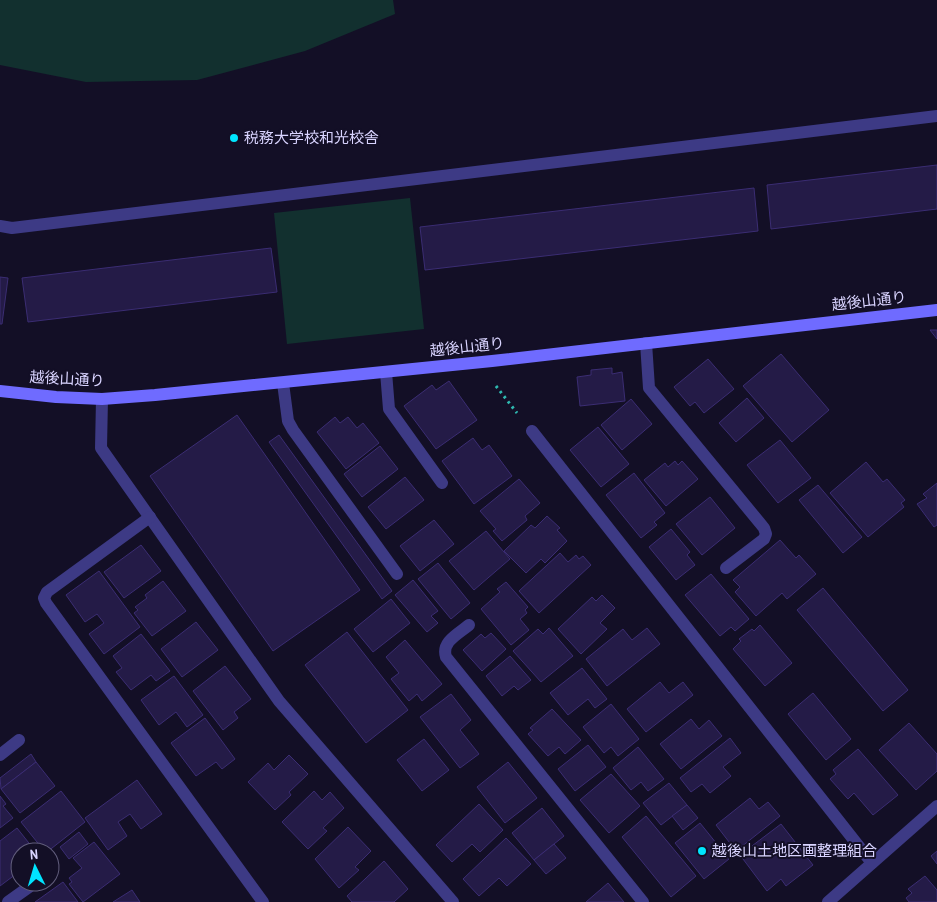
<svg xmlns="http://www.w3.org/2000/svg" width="937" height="902" font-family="'Archivo Narrow','Noto Sans JP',sans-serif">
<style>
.green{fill:#12302f}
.building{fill:#241b47;stroke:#3b2d73}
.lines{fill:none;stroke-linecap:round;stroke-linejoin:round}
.path{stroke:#2fb8b0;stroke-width:3;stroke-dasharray:2.5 4;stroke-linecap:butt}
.lane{stroke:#3d3a85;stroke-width:12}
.street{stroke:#3d3a85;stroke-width:12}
.secondary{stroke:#6f6bff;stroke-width:12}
.poi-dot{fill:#00e5ff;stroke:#130f26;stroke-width:2}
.labels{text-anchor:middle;stroke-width:4;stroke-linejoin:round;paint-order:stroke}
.poi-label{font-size:15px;fill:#d9d4ff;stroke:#130f26;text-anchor:start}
.street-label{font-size:15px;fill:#d9d4ff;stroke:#130f26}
</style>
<rect width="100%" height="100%" fill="#130f26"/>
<!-- green -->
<g class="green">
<path d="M0 0H393L395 14 305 51 197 80 86 82 0 65Z"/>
<path d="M410 198 424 329 287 344 274 213Z"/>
</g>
<!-- building -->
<g class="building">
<path d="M937 165V209L771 229 767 185Z"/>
<path d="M754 188 758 231 425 270 420 227Z"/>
<path d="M271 248 277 292 28 322 22 278Z"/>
<path d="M0 277 8 278 2 324H0Z"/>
<path d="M930 330H937V339Z"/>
<path d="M781 354 829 410 792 442 743 386Z"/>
<path d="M708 359 734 389 704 413 695 402 690 406 674 387Z"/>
<path d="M612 368V374L622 372 625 401 580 406 577 377 591 375V370Z"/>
<path d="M449 381 477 420 436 449 404 406 432 385 436 390Z"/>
<path d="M747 398 764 418 736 442 719 423Z"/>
<path d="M631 399 652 424 622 450 601 425Z"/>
<path d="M237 415 360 590 273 651 150 476Z"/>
<path d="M335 417 340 423 348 417 357 428 363 423 379 443 346 469 317 432Z"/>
<path d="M598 427 629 464 601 487 570 450Z"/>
<path d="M279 435 392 591 382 599 269 442Z"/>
<path d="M473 438 482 450 489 445 512 476 474 504 442 461Z"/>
<path d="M780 440 811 478 778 503 747 465Z"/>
<path d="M380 446 398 469 362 497 344 474Z"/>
<path d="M675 461 678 465 682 461 698 479 666 506 644 480 665 463 668 467Z"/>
<path d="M866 462 883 482 887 479 905 500 901 503 904 507 868 537 830 493Z"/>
<path d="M634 473 665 513 654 522 657 525 641 538 606 495Z"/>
<path d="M405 477 424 500 386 529 368 507Z"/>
<path d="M519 479 540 503 525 516 527 520 502 541 493 531 496 529 480 511Z"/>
<path d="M937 483V525L934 527 917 504 927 498 923 494Z"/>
<path d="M818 485 862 537 843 553 799 500Z"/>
<path d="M710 497 735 528 702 555 676 524Z"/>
<path d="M547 516 560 528 557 530 567 541 545 563 541 559 526 573 504 551 531 525 535 528Z"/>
<path d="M434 520 454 544 420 571 400 546Z"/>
<path d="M671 529 690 552 687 555 695 565 676 580 649 547Z"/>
<path d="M486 531 510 559 474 590 449 561Z"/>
<path d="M780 540 796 558 799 555 816 574 787 599 782 593 756 616 735 592 740 587 733 580Z"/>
<path d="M141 545 161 571 124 598 104 572Z"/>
<path d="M560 553 568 562 576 555 579 559 583 556 591 565 539 613 519 591Z"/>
<path d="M438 563 470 603 451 619 418 579Z"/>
<path d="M99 571 140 627 104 654 89 634 104 623 97 614 85 622 66 595Z"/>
<path d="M711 574 749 619 735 631 731 627 720 636 685 595Z"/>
<path d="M413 580 438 611 431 616 438 623 427 632 395 595Z"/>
<path d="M163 581 186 611 152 636 134 613 138 610 135 607 147 598 145 595Z"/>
<path d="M506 582 528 607 525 610 527 613 520 619 529 630 511 645 481 609 500 592 497 589Z"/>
<path d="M823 588 908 690 883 711 797 610Z"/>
<path d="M602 595 615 608 600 623 607 629 581 654 558 629 592 597 596 601Z"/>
<path d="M391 599 410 623 373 652 354 629Z"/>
<path d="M196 622 218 650 182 677 161 649Z"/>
<path d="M760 625 792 663 765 686 733 649 741 641 739 639 752 629 754 631Z"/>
<path d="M549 628 573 656 541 682 513 651 538 629 543 634Z"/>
<path d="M647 628 660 644 607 686 586 659 623 629 632 640Z"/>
<path d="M347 632 408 710 366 743 305 665Z"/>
<path d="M491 633 506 649 482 671 463 650 481 634 485 638Z"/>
<path d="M141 634 170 671 156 681 151 675 131 690 116 672 122 668 113 656Z"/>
<path d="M405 640 442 684 422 701 417 694 409 701 391 679 399 673 386 657Z"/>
<path d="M510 656 531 680 518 690 514 686 502 696 486 676Z"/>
<path d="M225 666 251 699 234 712 238 718 223 730 193 691Z"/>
<path d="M582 668 607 699 595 708 588 699 568 715 550 693Z"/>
<path d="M174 676 203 715 187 727 176 712 159 725 141 700Z"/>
<path d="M660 682 669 693 683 682 693 695 646 732 627 709Z"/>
<path d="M813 693 851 739 826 760 788 714Z"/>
<path d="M451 694 471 720 460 730 479 754 460 768 420 717Z"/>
<path d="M611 704 639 739 618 756 611 747 604 753 583 727Z"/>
<path d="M552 709 581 740 565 754 559 747 548 756 528 734 533 730 530 728Z"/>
<path d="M205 718 235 759 222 769 216 762 196 776 171 743Z"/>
<path d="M691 719 699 729 709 720 722 736 681 769 660 744Z"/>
<path d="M909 723 937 754V771L916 790 879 750Z"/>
<path d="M730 738 741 753 723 767 731 776 710 793 702 784 691 792 680 778Z"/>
<path d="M424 739 449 770 422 791 397 760Z"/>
<path d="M588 745 606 767 575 791 558 769Z"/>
<path d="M638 747 664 779 648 791 641 782 631 790 613 768Z"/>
<path d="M858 749 898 795 873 815 854 793 848 799 830 779 836 774 833 770Z"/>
<path d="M31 754 36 762 1 789 0 778Z"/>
<path d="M289 755 308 774 289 792 291 795 275 810 248 782 268 763 274 770Z"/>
<path d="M36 762 55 786 20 813 1 789Z"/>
<path d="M508 762 537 798 505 823 477 787Z"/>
<path d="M611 774 640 806 609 833 580 800Z"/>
<path d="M137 780 162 814 141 829 130 814 118 822 127 836 108 850 85 818Z"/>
<path d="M669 783 687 805 661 825 643 803Z"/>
<path d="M61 791 85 822 47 852H45L21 822Z"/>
<path d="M314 791 322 800 330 792 344 808 323 828 327 831 308 849 282 822Z"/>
<path d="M0 796 6 804 3 806 13 818 0 828Z"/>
<path d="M750 798 759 809 768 802 780 816 736 851 716 825Z"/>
<path d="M479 804 503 830 480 852 472 844 452 862 436 845Z"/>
<path d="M687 805 698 818 683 830 672 816Z"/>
<path d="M542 808 564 836 534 860 512 833Z"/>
<path d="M646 816 696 876 671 897 622 837Z"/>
<path d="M700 823 729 859 704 879 675 843Z"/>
<path d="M781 824 813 865 786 886 781 879 767 891 740 855Z"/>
<path d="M348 827 371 851 355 867 359 870 339 888 315 859Z"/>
<path d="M17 828 36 852H20V871L0 886V841Z"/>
<path d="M79 832 88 844 69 859 60 847Z"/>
<path d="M506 838 531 864 507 886 499 878 479 896 463 879Z"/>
<path d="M94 842 120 874 83 902 69 884 72 882 69 878 82 868 73 858Z"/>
<path d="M554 844 566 858 546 874 534 860Z"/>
<path d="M937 851V864L931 856Z"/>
<path d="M384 861 408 889 394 902H352L347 896Z"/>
<path d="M925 876 937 890V902H909L906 898 912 893 908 889Z"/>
<path d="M63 882 78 902H35Z"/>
<path d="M608 883 624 902H586Z"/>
<path d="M132 890 140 902H113Z"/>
</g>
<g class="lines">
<!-- path -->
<path class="path" d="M496 386 517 413"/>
<!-- lane -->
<g class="lane">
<path d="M0 226 12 228 937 116"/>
<path d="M646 343 649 388 764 528 766 534 764 539 726 568"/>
<path d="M386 372 389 409 442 483"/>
<path d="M283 383 288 421 293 430 397 574"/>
<path d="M469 625C458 634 441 642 446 657L643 902"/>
<path d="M0 755 19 740"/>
<path d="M50 872H51"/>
<path d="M8 902 36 882"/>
</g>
<!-- street -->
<g class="street">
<path d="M102 399 101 448 279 701 453 902"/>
<path d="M532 431 872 863"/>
<path d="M150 517 47 592 44 598 46 603 263 902"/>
<path d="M828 902 937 806"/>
</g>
<!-- secondary -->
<path class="secondary" d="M0 391 56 397 102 399 155 395 492 361 937 310"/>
</g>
<!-- markers -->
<g class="poi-dot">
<circle cx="234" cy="138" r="5"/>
<circle cx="702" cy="851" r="5"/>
</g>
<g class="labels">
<!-- poi labels -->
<g class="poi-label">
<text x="244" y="143">税務大学校和光校舎</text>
<text x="712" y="856">越後山土地区画整理組合</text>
</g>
<!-- street labels -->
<g class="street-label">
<text transform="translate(869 301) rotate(-6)" y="5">越後山通り</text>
<text transform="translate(467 347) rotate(-6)" y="5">越後山通り</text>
<text transform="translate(67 379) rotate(3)" y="5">越後山通り</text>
</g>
</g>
<!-- north arrow -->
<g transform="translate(35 867) rotate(355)"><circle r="24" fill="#130f26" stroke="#625e7d"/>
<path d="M0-4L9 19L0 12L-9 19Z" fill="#00e5ff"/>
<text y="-8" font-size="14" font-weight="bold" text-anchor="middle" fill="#d9d4ff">N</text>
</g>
</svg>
